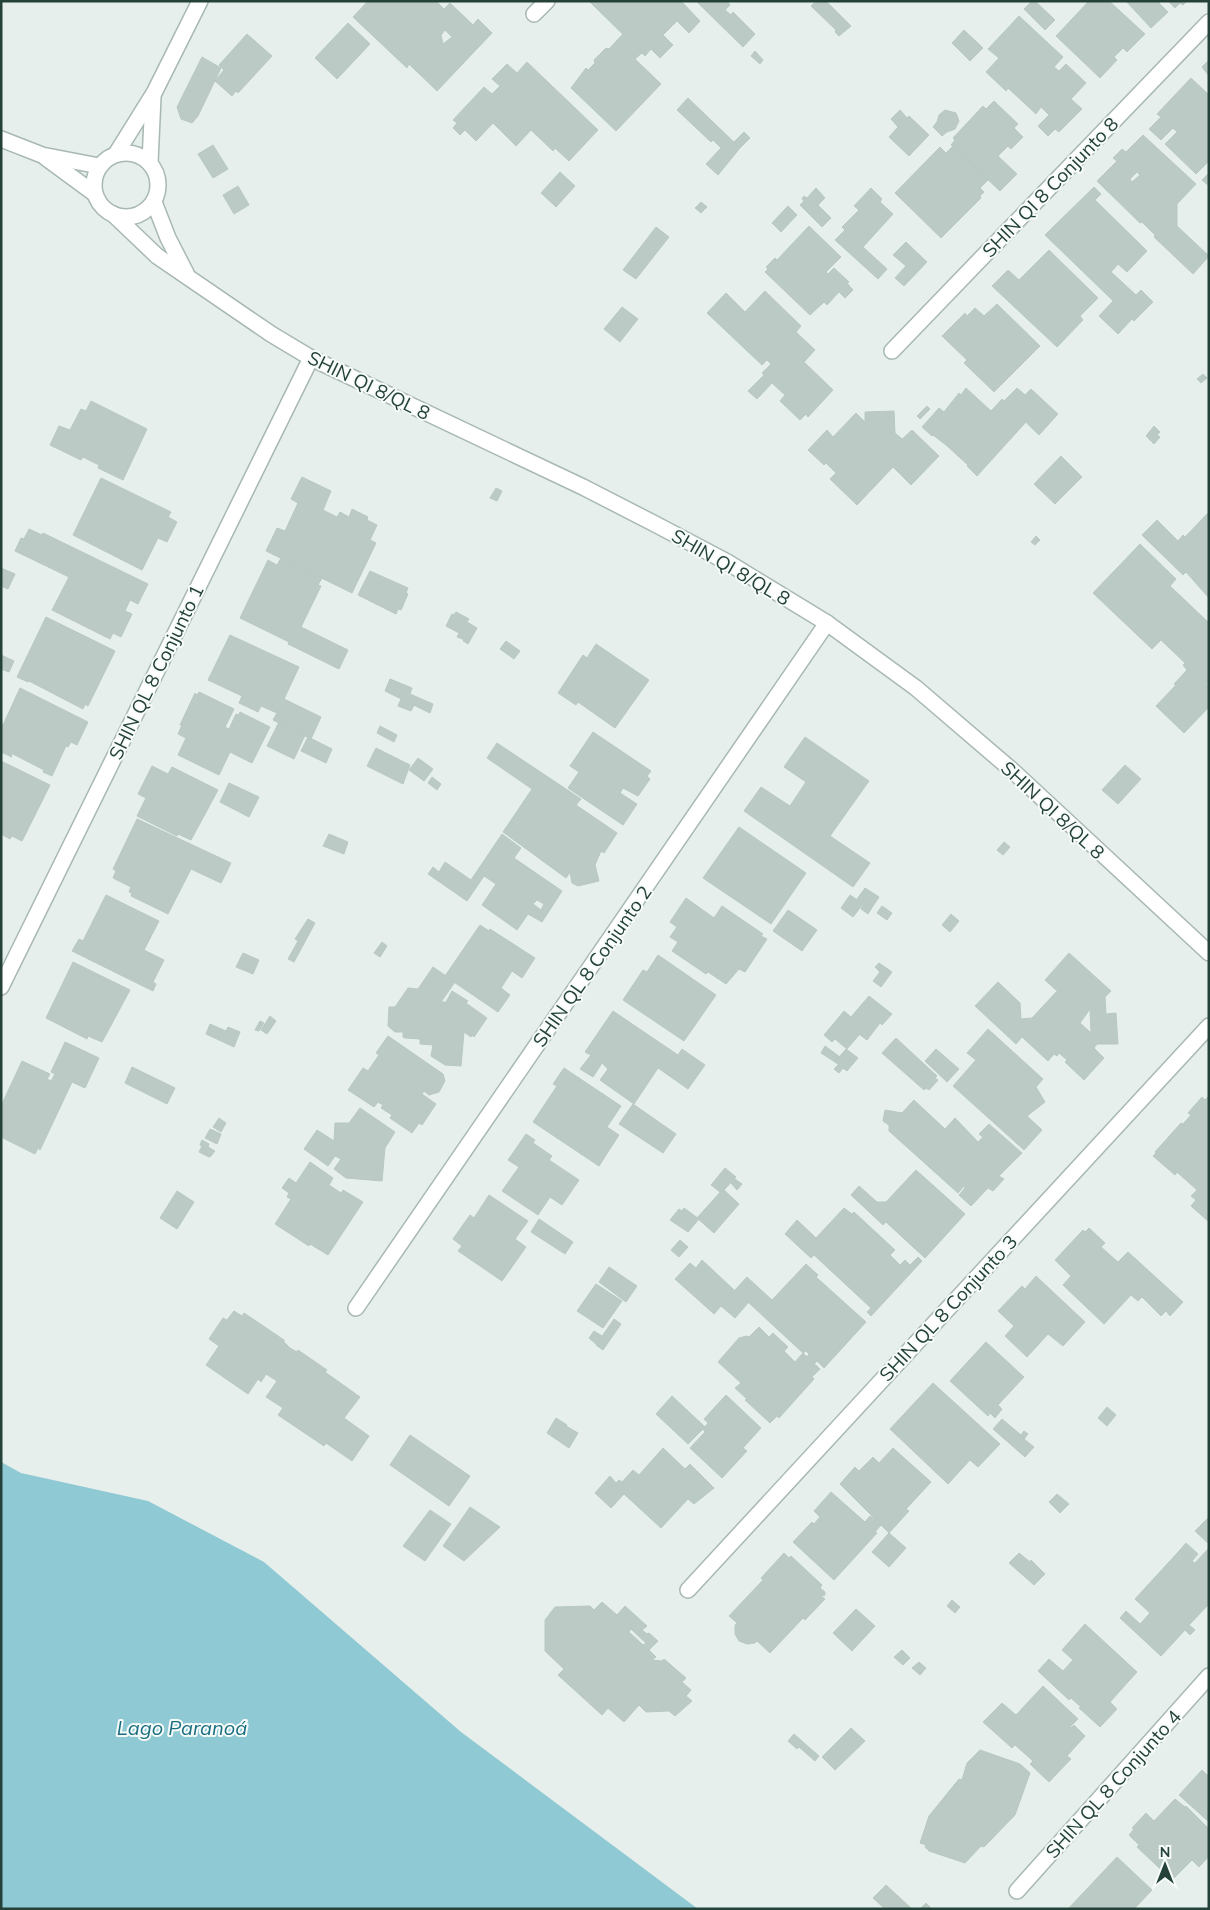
<svg xmlns="http://www.w3.org/2000/svg" width="1210" height="1910" font-family="Mulish,sans-serif">
<style>
.water{fill:#8ec9d4}
.building{fill:#bbcac4;stroke:#b8c9c2;fill-rule:evenodd}
.lines{fill:none;stroke-linecap:round;stroke-linejoin:round}
.minor-casing{stroke:#a8b8b2;stroke-width:18}
.minor{stroke:#fff;stroke-width:15}
.labels{text-anchor:middle;stroke-width:4;stroke-linejoin:round;paint-order:stroke}
.street-label{font-size:19px;fill:#24423a;stroke:#f7fbf9}
.water-label{font-size:20px;font-style:italic;fill:#1c6f80;stroke:#f7fbf9}
</style>
<rect width="100%" height="100%" fill="#e6efeb"/>
<!-- water -->
<path class="water" d="M1 1462 21 1473 148 1501 264 1562 461 1732 698 1909H1Z"/>
<!-- building -->
<g class="building">
<path d="M368 1H438L437 2 444 9 450 3 473 25 478 19 492 33 437 91 409 64 407 68 353 17ZM445 30 452 37 443 44 441 35Z"/>
<path d="M589 1H681L700 21 689 33 677 21 663 35 673 45 660 58 651 49 645 56Z"/>
<path d="M696 1H727L730 5 725 10 731 15 733 12 755 34 743 47Z"/>
<path d="M816 1H826L851 26 839 36 835 32 836 30 811 6Z"/>
<path d="M1032 1H1035L1055 20 1045 30 1024 9Z"/>
<path d="M1089 1H1109L1145 34 1127 52 1123 48 1114 57 1117 60 1100 78 1056 36Z"/>
<path d="M1126 1H1161L1159 3 1168 12 1151 28Z"/>
<path d="M1168 1H1187L1183 5 1180 3 1175 8Z"/>
<path d="M1019 16 1063 57 1054 67 1059 71 1066 64 1086 83 1071 99 1082 109 1059 132 1055 129 1048 136 1038 126 1049 115 1041 107 1036 114 1008 88 1006 91 986 72 999 58 988 49Z"/>
<path d="M348 23 370 44 337 79 315 58Z"/>
<path d="M964 30 983 48 970 61 952 43Z"/>
<path d="M247 34 272 56 238 93 236 91 232 96 215 81 224 70 219 65Z"/>
<path d="M623 34 642 53 635 59 661 84 616 131 571 88 586 68 588 70 595 63 594 60 606 48 609 49Z"/>
<path d="M755 51 763 60 760 64 751 56Z"/>
<path d="M202 57 221 68 198 116 192 123 181 119 177 107Z"/>
<path d="M1209 60V76L1202 67Z"/>
<path d="M527 62 598 130 569 161 555 148 553 151 531 130 516 146 493 123 476 141 465 130 460 135 453 128 457 123 453 120 484 87 492 94 500 86 492 79 507 64 517 73Z"/>
<path d="M1191 78 1209 95V161L1196 174 1165 144 1177 132 1173 128 1161 140 1149 129 1161 117 1157 114Z"/>
<path d="M688 98 740 148 718 175 706 164 721 148 713 140 711 142 677 110Z"/>
<path d="M994 101 1018 124 1014 128 1023 137 1011 149 1008 146 998 156 1017 174 1000 191 951 145 955 140 953 138 983 106 986 109Z"/>
<path d="M900 110 907 118 909 116 929 135 909 156 889 137 898 127 891 119Z"/>
<path d="M945 110 956 113 959 121 955 129 947 132 942 136 933 127 937 122 939 115Z"/>
<path d="M744 132 750 138 740 148 734 142Z"/>
<path d="M1143 135 1196 184 1177 204V226L1209 256 1193 274 1154 237 1155 235 1142 222 1140 223 1097 181 1117 161 1113 158 1122 149 1126 152ZM1137 172 1140 175 1132 182 1130 179Z"/>
<path d="M213 145 228 169 213 178 198 154Z"/>
<path d="M953 146 988 180 980 188 984 192 980 196 981 198 941 238 895 193 940 147 946 153Z"/>
<path d="M560 172 575 186 556 207 541 193Z"/>
<path d="M1209 173V186L1202 180Z"/>
<path d="M238 186 249 205 234 214 223 195Z"/>
<path d="M1094 187 1101 194 1095 200 1147 251 1127 272 1118 264 1111 272 1136 295 1141 290 1153 302 1134 321 1045 235Z"/>
<path d="M816 188 825 198 818 205 831 218 822 227 800 205 804 201 802 199 804 196 807 198Z"/>
<path d="M871 188 882 199 880 202 893 214 863 247 887 269 878 279 835 240 845 230 842 227 859 210 854 206Z"/>
<path d="M701 202 707 207 701 213 695 208Z"/>
<path d="M788 206 797 215 781 232 772 223Z"/>
<path d="M809 226 841 257 826 272 828 274 834 268 849 282 847 283 853 290 845 298 839 292 827 305 824 302 810 315 765 272 768 269 766 267 775 258 777 260Z"/>
<path d="M656 227 669 237 636 279 623 270Z"/>
<path d="M906 242 927 262 904 286 895 278 906 266 893 255Z"/>
<path d="M1049 250 1098 298 1080 316 1083 320 1057 347 992 286 1008 270 1019 280Z"/>
<path d="M765 291 801 326 796 332 815 350 804 362 833 390 808 417 806 414 800 420 780 401 785 395 772 383 757 399 748 391 764 375 762 373 771 364 767 360 762 365 707 313 726 293 745 312Z"/>
<path d="M1113 301 1132 319 1118 334 1099 316Z"/>
<path d="M997 304 1040 346 994 392 964 363 967 360 942 336 965 313 967 316 975 308 984 316Z"/>
<path d="M622 307 638 319 620 342 604 329Z"/>
<path d="M1203 374 1207 378 1201 383 1197 379Z"/>
<path d="M966 388 991 411 1002 399 1026 422 977 476 967 466 968 465 946 445 933 435 932 436 922 427 939 408 944 412 959 393 961 395Z"/>
<path d="M1017 388 1025 395 1031 389 1058 414 1039 435 1004 401Z"/>
<path d="M91 401 147 429 123 480 98 468 99 465 83 457 81 460 50 445 59 426 70 430 81 409 86 411Z"/>
<path d="M927 406 930 409 920 419 917 416Z"/>
<path d="M894 411 895 433 902 439 899 442 912 430 939 456 911 485 893 467 857 505 830 479 836 473 826 463 824 465 808 450 827 430 833 437 856 413 865 422V412Z"/>
<path d="M1154 426 1160 432 1157 435 1160 437 1154 444 1146 436Z"/>
<path d="M1061 456 1082 477 1055 504 1034 484Z"/>
<path d="M302 477 331 491 323 510 337 517 340 512 349 517 352 509 368 517 367 520 377 525 370 540 376 543 352 593 266 551 277 528 285 531 298 503 291 499Z"/>
<path d="M101 478 171 512 168 517 177 522 167 542 158 538 142 570 73 535Z"/>
<path d="M496 488 502 491 497 501 490 498Z"/>
<path d="M1209 512V598L1186 572 1183 575 1142 535 1157 520 1178 541 1183 535 1185 537Z"/>
<path d="M29 529 42 535 43 533 148 584 138 604 130 600 125 611 132 614 121 637 113 633 110 639 52 610 69 577 15 551 21 538 24 539Z"/>
<path d="M1036 536 1040 540 1035 545 1031 542Z"/>
<path d="M1140 544 1176 579 1170 586 1209 623V685L1199 678 1209 687V707L1184 733 1156 706 1176 685 1174 684 1187 670 1183 665 1185 663 1161 640 1152 649 1093 593Z"/>
<path d="M281 558 322 578 318 585 321 586 301 627 348 650 339 669 288 644 289 642 240 618 268 560 277 565Z"/>
<path d="M1 568 15 574 8 589 1 586Z"/>
<path d="M370 571 408 588 406 593 408 594 401 610 398 609 396 614 358 595Z"/>
<path d="M456 612 469 619 467 622 477 628 468 644 465 642 466 641 464 642 463 639 457 637 459 633 446 626 452 614 454 615Z"/>
<path d="M46 617 115 651 88 706 85 704 83 709 29 681 28 682 17 677Z"/>
<path d="M230 635 299 667 284 699 321 717 311 739 273 720 277 713 261 706 258 712 239 703 242 696 208 680Z"/>
<path d="M506 641 520 651 514 659 500 649Z"/>
<path d="M596 644 649 680 615 728 578 702 576 705 558 693 583 655 587 658Z"/>
<path d="M1 655 14 661 9 672 1 669Z"/>
<path d="M390 679 412 688 410 694 433 704 430 713 385 691Z"/>
<path d="M20 688 88 722 77 745 71 742 68 747 66 746 52 776 43 772 44 770 11 753 12 757 1 752V724L3 725Z"/>
<path d="M199 692 234 709 225 727 229 729 236 714 239 715 240 712 270 727 252 763 230 752 219 775 178 755 186 738 178 734 182 725H180L195 693 197 695Z"/>
<path d="M401 699 414 705 411 711 398 706Z"/>
<path d="M279 722 305 735 294 759 267 746Z"/>
<path d="M380 726 397 735 394 742 377 733Z"/>
<path d="M593 732 651 771 647 776 650 779 638 796 623 788 620 793 637 804 623 825 568 788 579 772 570 766Z"/>
<path d="M308 737 332 749 326 763 301 751Z"/>
<path d="M805 737 869 781 830 836 870 863 853 887 744 811 761 787 790 806 806 782 784 767Z"/>
<path d="M497 743 581 799 576 805 617 833 604 853 601 851 595 865 599 881 578 886 572 883 570 872 566 878 503 832 532 789 487 758Z"/>
<path d="M376 748 410 765 403 784 367 766Z"/>
<path d="M418 758 433 769 424 781 409 770Z"/>
<path d="M1 761 50 785 22 841 12 836 10 839 1 834Z"/>
<path d="M1125 765 1141 779 1118 804 1102 790Z"/>
<path d="M152 766 168 774 172 767 218 790 191 840 178 834 177 836 137 816 146 798 138 794Z"/>
<path d="M432 777 441 784 437 790 428 783Z"/>
<path d="M229 783 259 797 249 817 220 802Z"/>
<path d="M137 819 231 863 221 883 191 869 168 914 131 896 132 893 129 892 131 887 113 878 116 871 113 869Z"/>
<path d="M739 827 806 873 771 924 703 878Z"/>
<path d="M329 834 348 842 344 854 323 846Z"/>
<path d="M502 834 521 848 514 858 562 891 542 922 528 914 517 930 482 905 496 884 484 876 467 901 428 874 433 867 439 872 445 862 471 880ZM537 900 544 904 541 910 533 904Z"/>
<path d="M1004 842 1010 847 1003 855 997 850Z"/>
<path d="M865 888 879 897 871 909 857 899Z"/>
<path d="M106 895 159 921 144 950 164 960 153 982 156 984 153 991 72 951 79 939 83 941Z"/>
<path d="M850 895 863 904 853 917 841 908Z"/>
<path d="M686 898 714 918 722 906 763 934 761 936 767 939 745 972 739 969 726 984 708 972 706 974 672 951 678 942 670 937 677 927 670 922Z"/>
<path d="M864 904 871 909 868 914 861 909Z"/>
<path d="M882 906 892 913 887 920 877 913Z"/>
<path d="M788 910 817 930 802 951 773 931Z"/>
<path d="M951 914 959 921 950 932 942 925Z"/>
<path d="M308 919 315 923 294 962 288 959 298 941 295 939Z"/>
<path d="M480 925 489 931 490 929 535 958 522 978 512 971 501 988 510 995 498 1012 445 976Z"/>
<path d="M382 942 387 946 380 957 374 953Z"/>
<path d="M243 953 259 960 253 974 236 967Z"/>
<path d="M1069 953 1111 991 1105 997 1106 1014 1116 1013 1118 1044H1097L1094 1048 1104 1058 1084 1080 1065 1062 1067 1060 1059 1053 1057 1056 1054 1054 1048 1061 1022 1037 1016 1044 975 1006 998 982 1020 1003 1021 1019 1032 1018 1058 990H1056L1045 980ZM1090 1009 1091 1033 1080 1023Z"/>
<path d="M658 955 716 995 684 1041 623 1000 643 970 647 972Z"/>
<path d="M73 962 130 990 102 1042 88 1036 87 1039 46 1018Z"/>
<path d="M879 963 892 972 881 987 873 981 880 972 875 967Z"/>
<path d="M433 967 455 982 441 1002H446L452 991 468 1001 466 1003 487 1018 474 1037 472 1035 471 1037 464 1032 461 1066 445 1065 431 1056 433 1045 420 1044V1039L405 1038 403 1037V1032H395L388 1026 389 1007H395L408 988 418 989Z"/>
<path d="M869 996 883 1007 847 1049 835 1039 832 1042 824 1035 844 1011 851 1017Z"/>
<path d="M883 1007 892 1014 882 1025 880 1023 867 1040 859 1034Z"/>
<path d="M613 1011 678 1055 682 1049 705 1065 688 1089 658 1068 634 1104 600 1080 608 1069 602 1063 593 1077 580 1069 591 1055 585 1052Z"/>
<path d="M270 1016 276 1021 267 1034 261 1030Z"/>
<path d="M260 1021 264 1023 259 1031 255 1030Z"/>
<path d="M210 1024 226 1031 228 1027 240 1032 234 1047 206 1034Z"/>
<path d="M988 1029 1043 1079 1036 1087 1045 1102 1027 1116 1042 1130 1024 1150 953 1086 976 1060 967 1053Z"/>
<path d="M388 1036 443 1074 445 1081 439 1092 429 1095 424 1091 422 1094 436 1104 422 1125 419 1123 412 1133 390 1118 392 1115 381 1108 383 1105 378 1102 374 1107 348 1090 363 1068 368 1071 379 1055 376 1053Z"/>
<path d="M896 1038 937 1076 935 1078 938 1080 929 1090 926 1088 924 1090 882 1053Z"/>
<path d="M65 1042 99 1058 85 1088 72 1082 40 1150 38 1148 35 1154 1 1137V1106L22 1061 50 1074 47 1079 51 1081 55 1074 51 1072Z"/>
<path d="M825 1046 840 1057 835 1062 821 1053Z"/>
<path d="M846 1049 858 1058 847 1071 835 1062Z"/>
<path d="M936 1049 959 1069 947 1082 925 1061Z"/>
<path d="M838 1065 843 1068 839 1073 834 1069Z"/>
<path d="M132 1067 175 1088 167 1104 125 1083Z"/>
<path d="M564 1068 621 1106 607 1127 619 1135 599 1166 533 1122 557 1086 553 1084Z"/>
<path d="M1209 1096V1222L1191 1206 1196 1200 1191 1196 1197 1190 1177 1172 1175 1175 1153 1156 1156 1153 1155 1152 1181 1123 1183 1124 1191 1115 1188 1113 1202 1097 1205 1100Z"/>
<path d="M914 1100 945 1129 955 1118 978 1142 983 1137 979 1134 989 1124 1022 1153 999 1176 1004 1179 993 1191 988 1188 971 1206 959 1195 965 1188 964 1186 958 1193 889 1131V1125L883 1121 885 1110 902 1113Z"/>
<path d="M633 1104 676 1134 663 1153 619 1124Z"/>
<path d="M360 1108 395 1132 385 1148 382 1181 346 1178 334 1169 341 1159 335 1156 328 1166 304 1149 317 1130 334 1141 335 1123H349Z"/>
<path d="M219 1118 226 1123 221 1132 213 1127Z"/>
<path d="M210 1129 221 1134 217 1144 205 1138Z"/>
<path d="M526 1134 535 1140 533 1143 552 1156 549 1160 579 1180 562 1205 550 1197 538 1215 502 1191 519 1167 508 1160Z"/>
<path d="M202 1140 209 1144 208 1147 215 1151 211 1156 209 1157 199 1152 202 1146 200 1145Z"/>
<path d="M310 1162 333 1178 329 1185 341 1193 343 1190 363 1202 328 1255 310 1244 309 1246 275 1224 291 1199 287 1197 289 1193 282 1188 289 1178 296 1183Z"/>
<path d="M725 1168 736 1177 724 1190 723 1189 720 1192 711 1185Z"/>
<path d="M916 1170 965 1214 925 1258 886 1222 883 1225 851 1195 859 1186 877 1202H886Z"/>
<path d="M735 1179 742 1184 737 1190 731 1183Z"/>
<path d="M723 1189 739 1204 714 1233 697 1218Z"/>
<path d="M177 1191 194 1202 177 1229 160 1218Z"/>
<path d="M489 1195 528 1221 515 1239 526 1247 502 1281 458 1251 462 1246 453 1239 470 1215 474 1218Z"/>
<path d="M684 1208 699 1219 688 1232 670 1220 679 1209 682 1211Z"/>
<path d="M844 1208 852 1214 854 1212 895 1250 890 1255 900 1265 905 1260 910 1265 918 1257 922 1261 871 1316 867 1312 871 1308 814 1255 811 1258 785 1234 797 1220 816 1238Z"/>
<path d="M539 1219 573 1242 565 1254 531 1232Z"/>
<path d="M1089 1228 1105 1243 1101 1247 1118 1262 1128 1252 1183 1302 1170 1316 1166 1311 1161 1316 1142 1297 1138 1301 1131 1295 1104 1324 1063 1285 1071 1276 1055 1260 1083 1230 1085 1232Z"/>
<path d="M680 1240 688 1247 679 1257 671 1250Z"/>
<path d="M702 1260 748 1303 735 1318 721 1306 714 1314 675 1279 690 1263 696 1268Z"/>
<path d="M806 1264 818 1275 816 1277 866 1322 824 1368 817 1361 814 1364 807 1357 809 1354 806 1351 803 1353 735 1290 747 1277 772 1300Z"/>
<path d="M609 1267 637 1286 626 1302 599 1282Z"/>
<path d="M1036 1276 1085 1322 1063 1346 1048 1334 1027 1357 1005 1336 1014 1326 998 1311 1022 1286 1025 1289Z"/>
<path d="M596 1284 622 1301 603 1328 577 1311Z"/>
<path d="M234 1311 242 1316 244 1313 284 1340V1342L290 1348 297 1352 298 1350 327 1370 325 1372 360 1397 344 1418 369 1436 352 1461 326 1443 324 1446 278 1415 283 1408 266 1397 277 1381 266 1374 261 1382 258 1379 248 1394 206 1365 219 1346 209 1339 223 1318 227 1320Z"/>
<path d="M614 1319 621 1324 603 1350 596 1345Z"/>
<path d="M759 1327 769 1337 773 1333 788 1347 784 1351 795 1362 803 1353 820 1369 812 1377 814 1379 779 1418 777 1416 770 1423 745 1400 747 1399 735 1388 741 1383 718 1362 739 1338 747 1336 749 1337Z"/>
<path d="M594 1331 602 1336 596 1344 589 1338Z"/>
<path d="M986 1342 1024 1377 998 1405 1002 1409 995 1418 990 1413 988 1416 950 1381Z"/>
<path d="M933 1383 1000 1444 978 1467 970 1460 948 1484 890 1429Z"/>
<path d="M726 1395 761 1428 743 1448 747 1451 722 1478 690 1448 705 1432 703 1429 708 1423 704 1419Z"/>
<path d="M672 1396 705 1427 688 1444 656 1414Z"/>
<path d="M1107 1407 1116 1415 1107 1426 1098 1418Z"/>
<path d="M556 1418 567 1425 566 1426 578 1433 569 1448 547 1433Z"/>
<path d="M1002 1419 1021 1435 1024 1431 1028 1434 1024 1439 1034 1447 1025 1457 993 1429Z"/>
<path d="M410 1435 470 1476 449 1506 390 1465Z"/>
<path d="M663 1448 685 1469 690 1464 714 1488 694 1504 688 1499 661 1528 624 1494 611 1508 595 1493 610 1476 616 1483 619 1480 622 1482 633 1470 639 1475Z"/>
<path d="M893 1448 931 1482 906 1509 909 1511 889 1533 840 1484 855 1467 859 1471 873 1457 879 1463Z"/>
<path d="M831 1492 865 1522 870 1516 881 1525 875 1532 877 1533 834 1580 793 1542 812 1522 814 1524 820 1517 814 1511Z"/>
<path d="M1057 1494 1069 1504 1060 1513 1049 1502Z"/>
<path d="M470 1507 500 1527 464 1561 443 1546Z"/>
<path d="M430 1510 451 1524 425 1561 403 1546Z"/>
<path d="M1208 1518 1209 1519V1544L1195 1531Z"/>
<path d="M889 1533 906 1548 889 1567 872 1552Z"/>
<path d="M1186 1543 1198 1554 1192 1561 1180 1550Z"/>
<path d="M1209 1548V1576L1195 1563Z"/>
<path d="M1180 1550 1209 1576V1604L1189 1625 1195 1630 1190 1635 1185 1630 1161 1656 1120 1618 1126 1611 1140 1624 1150 1613 1135 1599Z"/>
<path d="M784 1553 789 1558 791 1556 822 1585 820 1588 825 1592V1595L821 1596 825 1599 805 1620 803 1618 770 1653 757 1641 755 1643 747 1644 739 1641 735 1634V1625L737 1623 729 1616 763 1580 761 1578Z"/>
<path d="M1019 1553 1030 1562 1031 1560 1045 1574 1034 1585 1009 1563Z"/>
<path d="M952 1600 960 1607 955 1613 947 1606Z"/>
<path d="M602 1602 617 1615 625 1606 647 1626 642 1630 647 1634 649 1633 658 1641 649 1650 656 1657 652 1660 662 1661 664 1659 686 1678 682 1682 691 1690 686 1696 692 1701 675 1716 669 1711 646 1712 639 1705 624 1722 608 1708 602 1715 558 1675 564 1669 545 1651V1620L555 1607 590 1606 594 1610ZM631 1629 646 1643 643 1645 629 1632Z"/>
<path d="M856 1609 875 1626 852 1651 833 1633Z"/>
<path d="M1085 1624 1137 1672 1110 1702 1117 1709 1100 1727 1079 1708 1081 1707 1071 1698 1069 1700 1038 1671 1049 1659 1063 1671 1073 1660 1062 1650Z"/>
<path d="M902 1650 910 1658 903 1665 894 1657Z"/>
<path d="M919 1662 926 1668 920 1675 912 1668Z"/>
<path d="M1043 1686 1078 1719 1070 1727 1071 1728 1074 1725 1085 1736 1067 1756 1071 1759 1049 1782 1030 1764 1033 1761 1015 1745 1012 1748 983 1722 1002 1703 1016 1715Z"/>
<path d="M851 1728 865 1741 835 1770 822 1757Z"/>
<path d="M794 1734 803 1742 797 1749 788 1741Z"/>
<path d="M803 1742 819 1756 815 1761 799 1747Z"/>
<path d="M980 1750 1020 1764 1030 1773 1015 1815 984 1847 981 1846 965 1863 929 1851 925 1847 926 1845 920 1843 929 1816 959 1779 962 1780 967 1763Z"/>
<path d="M1202 1770 1209 1777V1822L1179 1795Z"/>
<path d="M1175 1799 1185 1807 1186 1806 1209 1829V1842L1207 1843 1209 1845V1856L1199 1867 1192 1860 1172 1880 1137 1847 1139 1845 1129 1835 1134 1829 1132 1828 1146 1813 1154 1821Z"/>
<path d="M1117 1857 1152 1890 1134 1909H1068Z"/>
<path d="M886 1885 912 1909H885L873 1898Z"/>
<path d="M926 1903 932 1909H920Z"/>
</g>
<g class="lines">
<!-- minor casing -->
<g class="minor-casing">
<g id="minor">
<path d="M534 14 547 1"/>
<path d="M1 139 42 155 99 166"/>
<circle cx="126" cy="185" r="32"/>
<path d="M116 154 154 93 200 1"/>
<path d="M46 158 95 194"/>
<path d="M150 162 153 97"/>
<path d="M154 202 168 238 186 273"/>
<path d="M113 214 157 256 271 334 311 358 583 487 657 525 727 562 827 623 916 688 1014 772 1209 953"/>
<path d="M892 351 1209 22"/>
<path d="M1 987 311 358"/>
<path d="M356 1308 827 623"/>
<path d="M688 1590 1209 1026"/>
<path d="M1017 1891 1209 1676"/>
</g>
</g>
<!-- minor -->
<use href="#minor" class="minor"/>
</g>
<g class="labels">
<!-- street labels -->
<g class="street-label">
<text transform="translate(1050 187) rotate(-46)" y="7">SHIN QI 8 Conjunto 8</text>
<text transform="translate(369 385) rotate(26)" y="7">SHIN QI 8/QL 8</text>
<text transform="translate(731 567) rotate(30)" y="7">SHIN QI 8/QL 8</text>
<text transform="translate(156 672) rotate(-64)" y="7">SHIN QL 8 Conjunto 1</text>
<text transform="translate(1053 810) rotate(43)" y="7">SHIN QI 8/QL 8</text>
<text transform="translate(592 966) rotate(-55)" y="7">SHIN QL 8 Conjunto 2</text>
<text transform="translate(948 1308) rotate(-47)" y="7">SHIN QL 8 Conjunto 3</text>
<text transform="translate(1113 1784) rotate(-48)" y="7">SHIN QL 8 Conjunto 4</text>
</g>
<!-- water labels -->
<g class="water-label">
<text x="182" y="1735">Lago Paranoá</text>
</g>
</g>
<!-- border -->
<rect width="1210" height="1910" fill="none" stroke="#24423a" stroke-width="5"/>
<!-- north arrow -->
<g transform="translate(1165 1865)" stroke="#f7fbf9" stroke-width="4" paint-order="stroke">
<path d="M0-4L9 19L0 12L-9 19Z" fill="#24423a"/>
<text y="-8" font-size="14" font-weight="bold" text-anchor="middle" fill="#24423a">N</text>
</g>
</svg>
